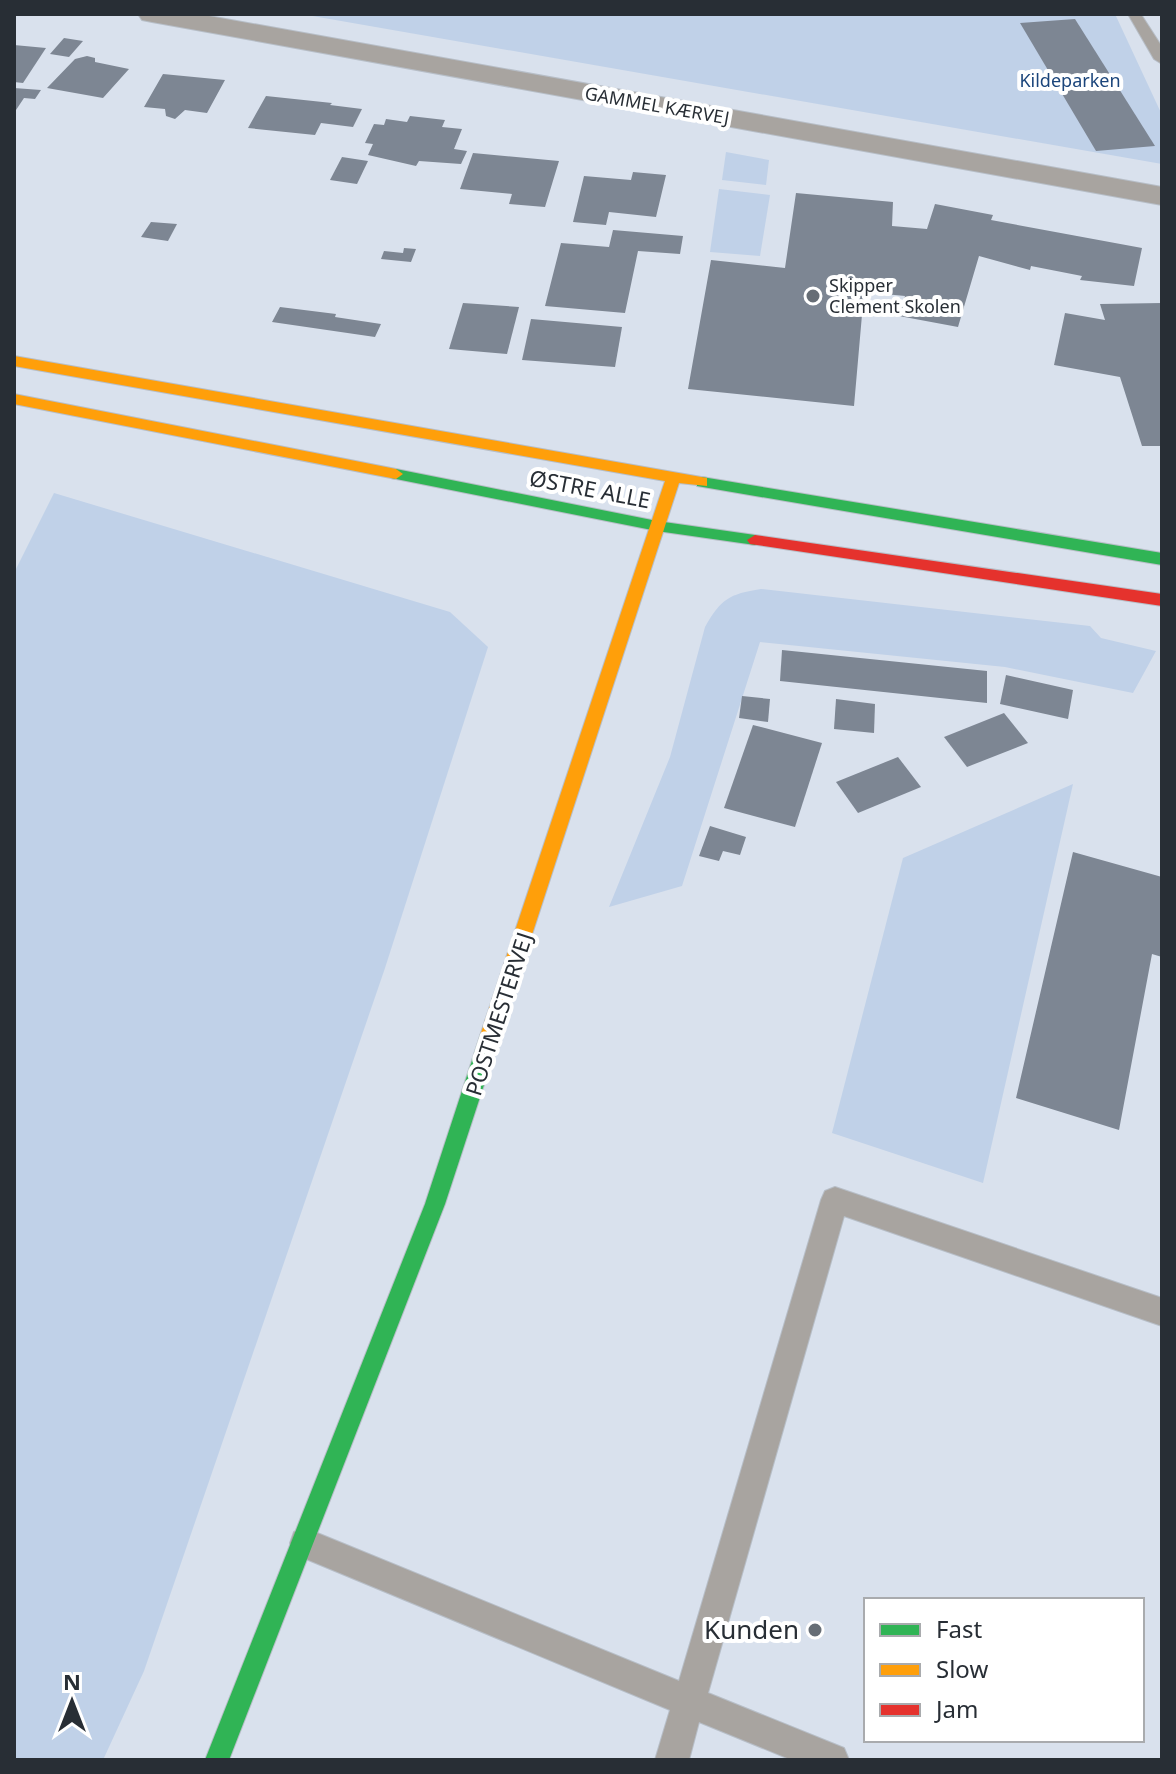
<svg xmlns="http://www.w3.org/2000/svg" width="1176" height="1774" font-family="'Noto Sans',sans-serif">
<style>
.green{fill:#c0d1e8}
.building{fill:#7d8693}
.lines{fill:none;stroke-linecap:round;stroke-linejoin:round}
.lane-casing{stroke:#b7bec7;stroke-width:2}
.street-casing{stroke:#b7bec7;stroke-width:2}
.fast-casing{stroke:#b7bec7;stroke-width:2}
.slow-casing{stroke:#b7bec7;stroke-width:2}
.jam-casing{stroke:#b7bec7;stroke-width:2}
.lane{fill:#a8a4a0;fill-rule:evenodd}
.street{fill:#a8a4a0;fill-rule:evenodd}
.fast{fill:#30b455;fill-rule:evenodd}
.slow{fill:#ff9f0a;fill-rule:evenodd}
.jam{fill:#e5322d;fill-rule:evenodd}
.poi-dot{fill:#666d75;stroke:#fff;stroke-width:3}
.labels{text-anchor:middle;stroke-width:8;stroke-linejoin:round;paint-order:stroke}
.far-park-label{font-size:18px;fill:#1b457b;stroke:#fff}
.far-street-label{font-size:18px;fill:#282e35;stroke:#fff}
.far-poi-label{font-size:18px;fill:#282e35;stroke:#fff;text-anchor:start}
.street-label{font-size:22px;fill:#282e35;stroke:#fff}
.near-poi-label{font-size:26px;fill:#282e35;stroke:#fff;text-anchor:end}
</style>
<rect width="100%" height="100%" fill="#d9e1ed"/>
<!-- green -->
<g class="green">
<path d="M301 14H1115L1162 115V164Z"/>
<path d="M726 152 769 160 766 185 722 180Z"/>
<path d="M719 189 770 195 760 256 710 252Z"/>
<path d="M54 493 450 612 488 647 385 968 144 1671 103 1760H14V573Z"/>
<path d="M761 589 1090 626 1101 638 1156 651 1133 693 1005 667 760 642 682 886 609 907 670 757 705 627C721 599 729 594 761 589Z"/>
<path d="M1073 784 983 1183 832 1133 903 858Z"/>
</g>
<!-- building -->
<g class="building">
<path d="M1075 19 1155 146 1096 151 1020 23Z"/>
<path d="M64 38 83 41 69 57 50 54Z"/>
<path d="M14 45 46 48 23 83 14 82Z"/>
<path d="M87 56 95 58V62L129 69 103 98 47 88 75 59Z"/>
<path d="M163 74 225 80 207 113 185 110 175 119 166 116 165 109 144 107Z"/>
<path d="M14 88 41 90 35 99 24 98 14 113Z"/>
<path d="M266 96 332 103 330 105 362 109 353 127 321 123 315 135 248 128Z"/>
<path d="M410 116 445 120 442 127 462 129 454 149 467 151 461 164 419 161 416 166 368 155 373 144 365 143 374 124 384 125 386 119 407 122Z"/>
<path d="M473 153 559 161 545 207 509 204 512 194 460 189Z"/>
<path d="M342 157 368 161 357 184 330 180Z"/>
<path d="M633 172 666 175 656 217 609 212 606 225 573 222 584 176 631 180Z"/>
<path d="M796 193 893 202 892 226 927 229 935 204 993 215 991 220 1142 248 1134 286 1080 280 1082 276 1031 266 1030 270 979 256 958 327 899 316 905 296 864 292 854 406 688 389 711 260 785 268Z"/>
<path d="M151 222 177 224 168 241 141 237Z"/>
<path d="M613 230 683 236 680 254 638 251 625 313 545 306 561 243 609 247Z"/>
<path d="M404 248 416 249 411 262 381 259 384 251 403 253Z"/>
<path d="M463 303 519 307 507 354 449 349Z"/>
<path d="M1162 303V446H1142L1120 377 1054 365 1065 313 1105 320 1100 304Z"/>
<path d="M280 307 336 314 335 317 381 324 375 337 272 322Z"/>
<path d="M531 319 622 327 615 367 522 360Z"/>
<path d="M782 650 987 671V703L780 681Z"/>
<path d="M1006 675 1073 690 1068 719 1000 704Z"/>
<path d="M742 696 770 699 768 722 739 718Z"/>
<path d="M836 699 875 704 874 733 834 729Z"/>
<path d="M1004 713 1028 743 967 767 944 737Z"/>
<path d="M753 725 822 743 795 827 724 808Z"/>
<path d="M898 757 921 787 858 813 836 782Z"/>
<path d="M710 826 746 837 740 855 723 851 719 861 699 856Z"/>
<path d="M1073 852 1162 877V957L1152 954 1119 1130 1016 1098Z"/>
</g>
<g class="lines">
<!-- lane casing -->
<g class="lane-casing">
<g id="lane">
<path d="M1128 14 1142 16 1162 47V64L1154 59Z"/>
<path d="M835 1187 1162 1298V1326L844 1216 708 1693 844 1748 849 1760H792L699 1722 689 1760H655L670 1710 294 1554 290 1543 294 1532 305 1528 679 1681 821 1200 825 1191Z"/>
</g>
</g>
<!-- street casing -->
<g class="street-casing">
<path id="street" d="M138 14H198L1162 187V205L152 22 142 20Z"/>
</g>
<!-- fast casing -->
<g class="fast-casing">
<g id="fast">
<path d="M396 469 657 521 755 535 763 540 755 545 657 531 391 478 389 474Z"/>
<path d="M702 477 1162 553V565L697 486V478Z"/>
<path d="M490 1027 497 1030 500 1036 445 1204 229 1760H205L425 1204 480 1036 483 1030Z"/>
</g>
</g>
<!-- slow casing -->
<g class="slow-casing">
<g id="slow">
<path d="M14 356 707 478V486L679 483 497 1042 490 1045 483 1042 480 1036 665 481 14 366Z"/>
<path d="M14 394 396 469 403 474 396 479 14 404Z"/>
</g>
</g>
<!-- jam casing -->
<g class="jam-casing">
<path id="jam" d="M755 535 1162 594V606L750 544 747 540Z"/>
</g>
<!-- lane -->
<use href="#lane" class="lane"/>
<!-- street -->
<use href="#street" class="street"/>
<!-- fast -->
<use href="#fast" class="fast"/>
<!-- slow -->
<use href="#slow" class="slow"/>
<!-- jam -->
<use href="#jam" class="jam"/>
</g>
<!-- markers -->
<g class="poi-dot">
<circle cx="813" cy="296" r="8"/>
<circle cx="815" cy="1630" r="8"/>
</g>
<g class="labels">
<!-- far-park labels -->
<g class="far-park-label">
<text x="1070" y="87">Kildeparken</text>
</g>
<!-- far-street labels -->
<g class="far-street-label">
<text transform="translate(657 106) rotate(10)" y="6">GAMMEL KÆRVEJ</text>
</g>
<!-- far-poi labels -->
<g class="far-poi-label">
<text x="829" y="292">Skipper<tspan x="829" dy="21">Clement Skolen</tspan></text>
</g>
<!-- street labels -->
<g class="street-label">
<text transform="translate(590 489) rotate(11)" y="8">ØSTRE ALLE</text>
<text transform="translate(499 1014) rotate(-72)" y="8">POSTMESTERVEJ</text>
</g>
<!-- near-poi labels -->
<g class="near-poi-label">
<text x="799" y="1639">Kunden</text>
</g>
</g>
<!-- border -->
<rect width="1176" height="1774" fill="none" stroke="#282e35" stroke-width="32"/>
<!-- legend -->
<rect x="864" y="1598" width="280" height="144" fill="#ffffff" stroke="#a9abae" stroke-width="2"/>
<rect x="880" y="1624" width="40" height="12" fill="#30b455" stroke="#a9abae" stroke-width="2"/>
<text x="936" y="1638" font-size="24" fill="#282e35">Fast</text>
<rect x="880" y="1664" width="40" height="12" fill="#ff9f0a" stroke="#a9abae" stroke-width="2"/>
<text x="936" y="1678" font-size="24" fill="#282e35">Slow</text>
<rect x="880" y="1704" width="40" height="12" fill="#e5322d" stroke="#a9abae" stroke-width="2"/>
<text x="936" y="1718" font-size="24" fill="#282e35">Jam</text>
<!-- north arrow -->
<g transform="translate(72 1702)" stroke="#ffffff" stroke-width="6" paint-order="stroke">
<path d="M0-6L14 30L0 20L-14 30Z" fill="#282e35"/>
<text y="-12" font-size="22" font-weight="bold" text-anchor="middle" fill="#282e35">N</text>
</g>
</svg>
